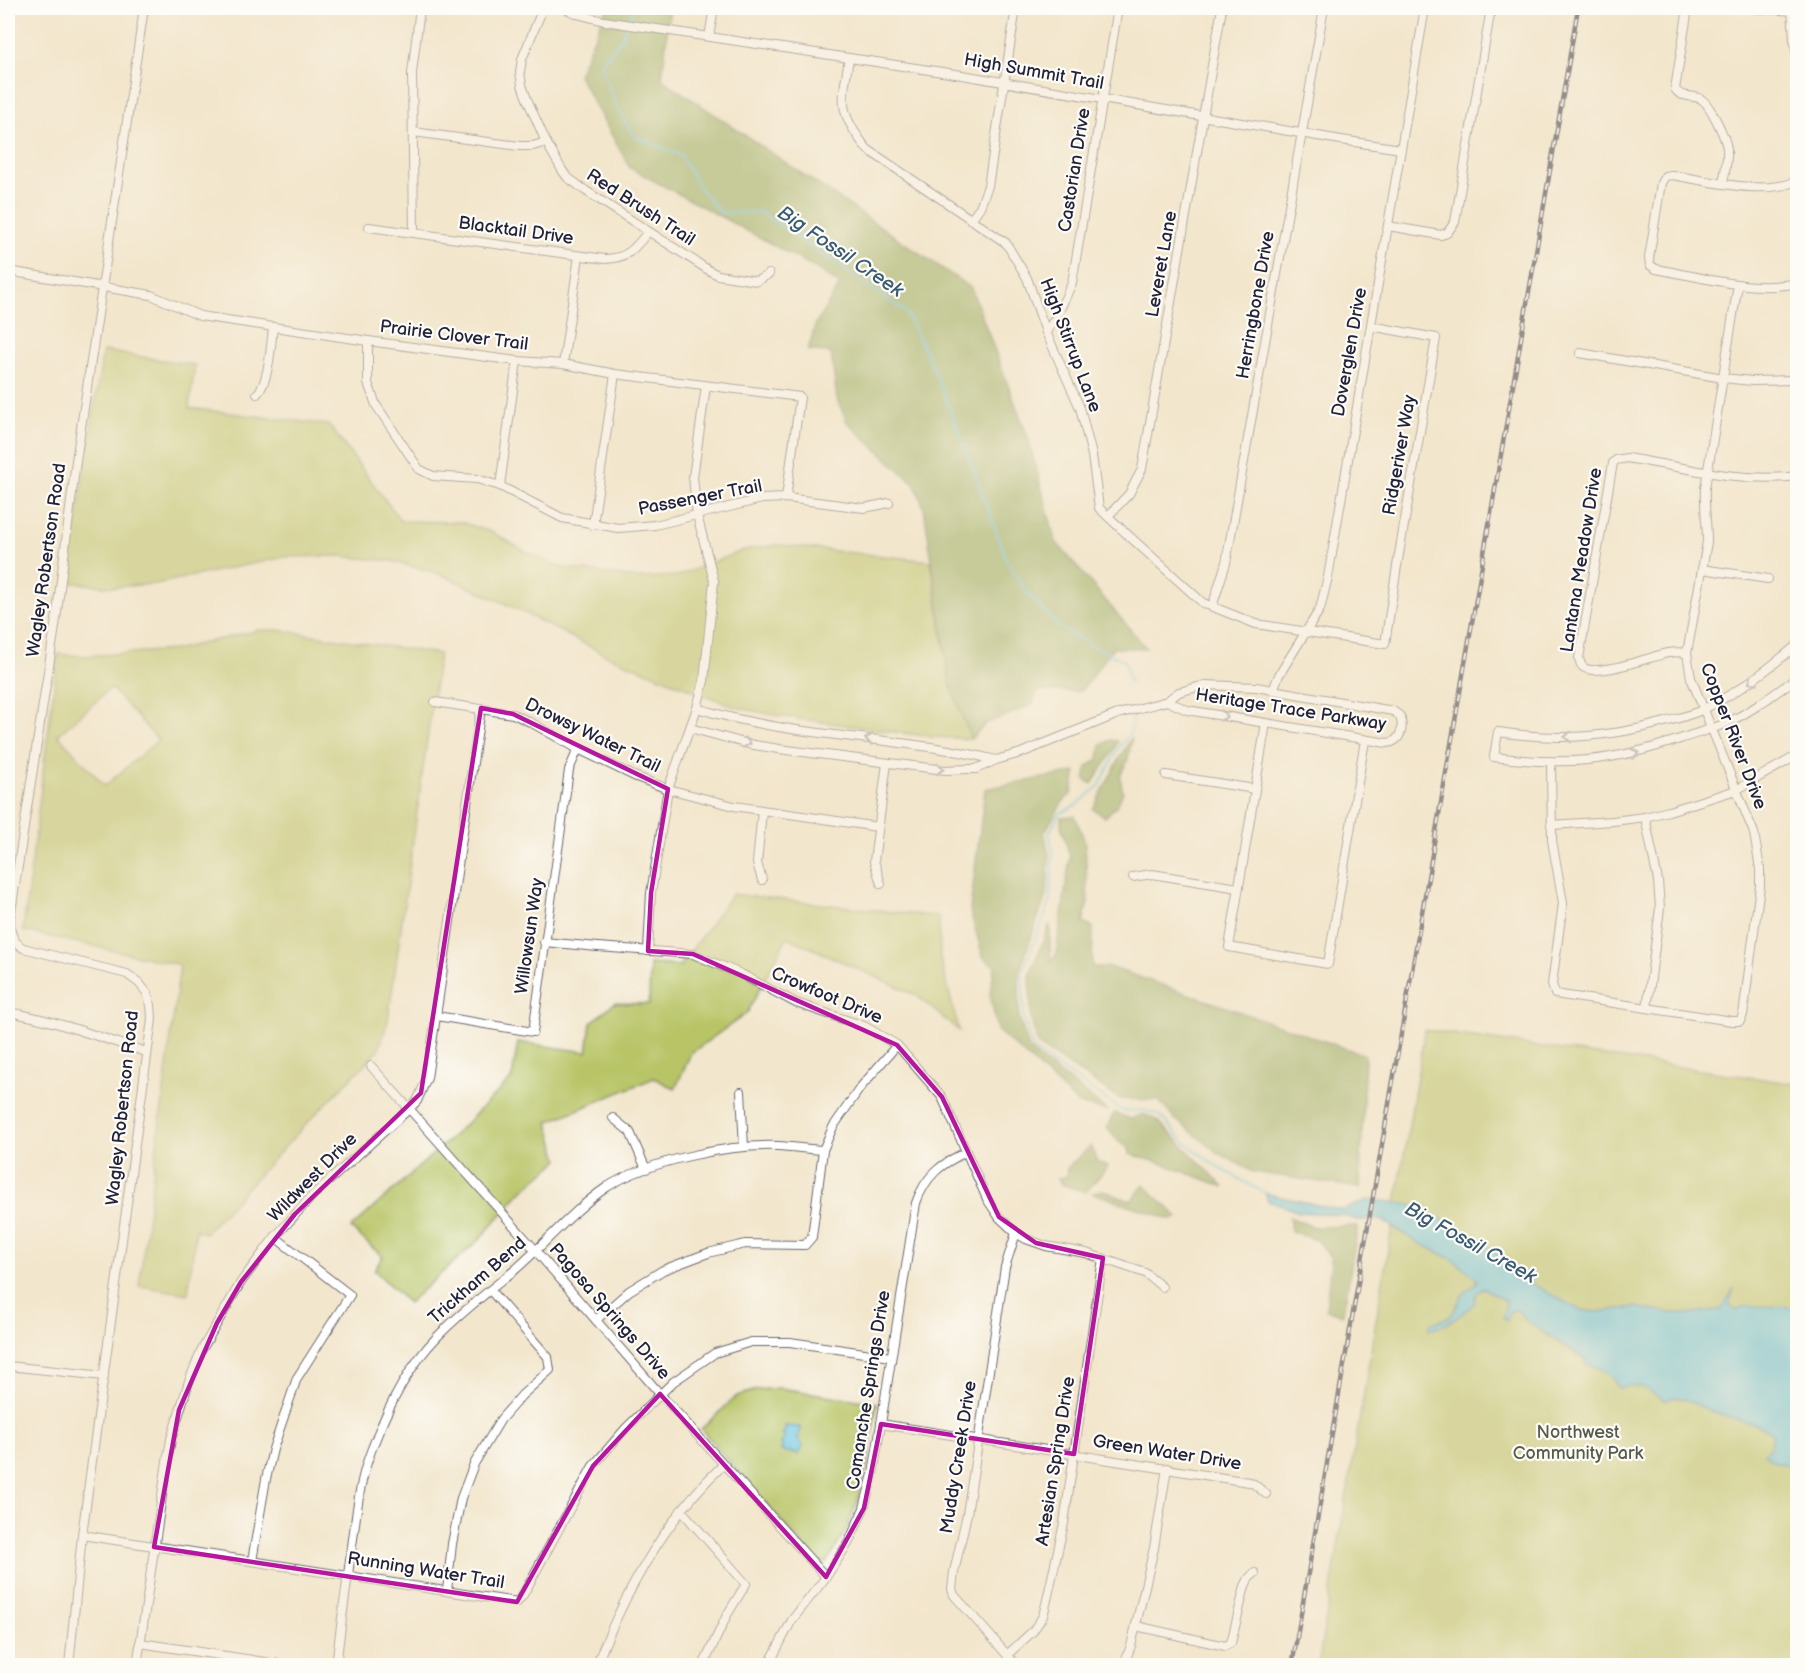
<svg xmlns="http://www.w3.org/2000/svg" width="1805" height="1673" font-family="'Balsamiq Sans',sans-serif">
<style>
.green{fill:#b8c466;stroke:#6d7350;stroke-width:1.5;fill-rule:evenodd}
.forest{fill:#92aa5b;stroke:#5a664b;stroke-width:1.5}
.water{fill:#60c2de;stroke:#41728c;stroke-width:1.5}
.lines{fill:none;stroke-linecap:round;stroke-linejoin:round}
.stream{stroke:#60c2de;stroke-width:2}
.minor-casing{stroke:#6b676e;stroke-width:10}
.minor{stroke:#fff;stroke-width:8}
.rail-casing{stroke:#22223b;stroke-width:4.5}
.rail{stroke:#fdfcf7;stroke-width:2;stroke-dasharray:7;stroke-linecap:butt}
.oneway{stroke:#9c9ca7}
.marked{fill:none;stroke:#b5179e;stroke-width:4.5;stroke-linejoin:round}
.labels{text-anchor:middle;stroke-width:4.5;stroke-linejoin:round;paint-order:stroke}
.street-label{font-size:18px;fill:#22223b;stroke:#fdfcf7}
.park-label{font-size:18px;fill:#565b4a;stroke:#fdfcf7}
.water-label{font-size:20px;font-style:italic;fill:#385a74;stroke:#fdfcf7}
</style>
<rect width="100%" height="100%" fill="#fdfcf7"/>
<filter id="ink" filterUnits="userSpaceOnUse"><feTurbulence type="fractalNoise" baseFrequency=".0167" numOctaves="2"/><feDisplacementMap in="SourceGraphic" scale="12" xChannelSelector="R" yChannelSelector="G"/><feConvolveMatrix kernelMatrix="1 2 1 2 8 2 1 2 1" color-interpolation-filters="sRGB"/></filter>
<filter id="wash" filterUnits="userSpaceOnUse"><feTurbulence type="fractalNoise" baseFrequency=".008" numOctaves="4" result="noise"/><feDisplacementMap in="SourceGraphic" scale="24" xChannelSelector="R" yChannelSelector="G"/><feGaussianBlur stdDeviation="1.35" result="paint"/><feColorMatrix in="noise" values="0 0 0 0 0 0 0 0 0 0 0 0 0 0 0 0 0 1.4 0 .05"/><feComposite in="paint" operator="in"/></filter>
<g filter="url(#wash)">
<rect width="100%" height="100%" fill="#f2e6cc"/>
<!-- green -->
<g class="green">
<path d="M103 351 195 365 189 408 329 425 401 521 460 522 492 532 526 552 560 567 637 578 678 576 744 550 778 545 931 561 950 684 971 739 932 737 779 716 735 707 606 655 515 608 440 574 392 561 340 556 285 557 155 584 113 587 67 582Z"/>
<path d="M259 630H279L439 654 388 1021 378 1051 305 1125 205 1233 196 1229 188 1294 139 1286 180 965 23 931 58 654 85 656 174 650ZM111 688 158 740 105 786 58 735Z"/>
<path d="M732 894 939 917 940 958 959 1031 916 995 787 937 747 1013 691 1053 675 1089 654 1078 548 1122 559 1160 521 1192 479 1240 408 1303 374 1270 383 1257 351 1228 452 1137 512 1078 518 1042 587 1052 591 1023 614 1003 649 1004 650 964 680 966Z"/>
<path d="M1425 1030 1797 1084V1665L1318 1666Z"/>
<path d="M779 1388 877 1403C867 1465 864 1511 826 1563L823 1564 816 1561 701 1429 737 1396 757 1390Z"/>
</g>
<!-- forest -->
<g class="forest">
<path d="M607 8H670L662 79 971 288 1027 435 1056 542 1146 648H1113L1081 691H1038L1032 705 985 724 971 739 950 684 924 508 915 484 847 422 837 399 831 353 808 350 816 323 840 285 814 267 630 168 578 75Z"/>
<path d="M1132 737 1128 759 1120 777 1123 792 1118 804 1105 817 1093 809 1121 755Z"/>
<path d="M1111 740 1118 741 1113 752 1092 784 1085 780 1087 767 1098 759 1101 745Z"/>
<path d="M1076 772 1072 793 1062 803 1044 833 1049 855 1047 892 1019 973V1018L1030 1051 1108 1111 1079 1104 997 1030 990 993 995 966 983 957 970 910 985 789Z"/>
<path d="M1075 816 1085 842 1088 903 1083 923 1093 927 1092 967H1110L1365 1055 1360 1188 1253 1172 1220 1154 1175 1119 1158 1100 1120 1099 1038 1045 1031 1019 1030 974 1050 924V962L1056 955 1070 857 1061 825V817Z"/>
<path d="M1114 1113 1131 1119 1143 1114 1157 1120 1224 1187 1164 1164 1130 1154 1129 1148 1119 1142 1107 1128Z"/>
<path d="M1091 1146 1097 1161 1108 1166 1086 1192 1061 1184 1057 1178 1066 1177 1067 1168Z"/>
<path d="M1144 1185 1178 1217 1172 1220 1093 1193 1102 1190 1131 1201Z"/>
<path d="M1289 1217 1314 1227 1358 1226 1343 1314 1326 1310 1331 1258 1318 1241 1291 1231Z"/>
</g>
<!-- water -->
<g class="water">
<path d="M1265 1193 1331 1208 1344 1210 1367 1200 1384 1201 1418 1206 1478 1240 1525 1275 1527 1281 1580 1310 1597 1312 1635 1307 1662 1312 1686 1314 1722 1309 1734 1288 1729 1305 1737 1311 1745 1306 1797 1307V1468L1773 1461 1764 1454 1770 1447 1773 1433 1755 1424 1715 1413 1685 1399 1674 1397 1666 1401C1647 1391 1643 1381 1618 1388 1614 1375 1599 1366 1585 1364V1359L1529 1323 1517 1310 1510 1311 1507 1321 1503 1317 1506 1301 1484 1288 1476 1294 1474 1304C1459 1317 1448 1325 1429 1330L1430 1324 1449 1317 1454 1311 1462 1295 1476 1284V1278L1452 1259 1419 1243 1380 1219 1363 1220H1356L1343 1215 1299 1212 1268 1201Z"/>
<path d="M785 1426 800 1427 798 1440 803 1446 798 1454 781 1451 782 1446 781 1442 784 1440V1436L782 1435 785 1431Z"/>
</g>
<g class="lines">
<!-- stream -->
<g class="stream">
<path d="M629 21 634 8"/>
<path d="M626 27 622 38 601 64 615 103 634 136 681 156 701 190 721 213 760 212 906 312 933 367 972 465 1007 561 1027 593 1058 626 1094 647 1125 661 1130 683"/>
<path d="M1132 718 1131 732 1119 747 1099 786 1078 804 1059 814 1049 833 1053 852 1050 902 1022 973 1024 1018 1033 1050 1123 1111 1143 1110 1160 1115 1182 1140 1216 1166 1265 1193"/>
</g>
</g>
</g>
<g filter="url(#ink)">
<g class="lines">
<!-- minor casing -->
<g class="minor-casing">
<g id="minor">
<path d="M543 8 522 59 520 72 522 85 527 99 546 142 562 170 567 177 586 191 710 271 718 275 757 281 769 274"/>
<path d="M564 8 577 14 604 21 962 75 1341 140 1401 149"/>
<path d="M1688 8 1675 89C1681 99 1692 94 1701 99 1710 104 1726 138 1727 149 1728 160 1725 172 1723 183"/>
<path d="M1749 8 1797 11"/>
<path d="M1792 8 1794 39 1798 59"/>
<path d="M709 37 714 8"/>
<path d="M849 58C842 103 837 111 867 149L1006 243 1027 278 1046 332 1080 408 1092 455 1099 508 1117 525 1203 603 1256 624 1385 644 1397 566 1436 338 1371 326"/>
<path d="M413 132 519 146H533L546 142"/>
<path d="M1798 180C1768 197 1705 180 1672 175L1665 176 1661 183 1649 258 1650 265 1656 269C1702 277 1751 293 1798 283"/>
<path d="M971 220 980 207 988 186 1016 8"/>
<path d="M1388 226 1441 235 1447 233 1455 222 1491 8"/>
<path d="M369 227 605 259C628 258 634 249 648 232"/>
<path d="M414 232 412 73 420 8"/>
<path d="M8 271 151 295 200 316 368 341 517 361 563 364 615 374 800 397 786 498"/>
<path d="M1046 332 1058 314 1072 283 1118 8"/>
<path d="M368 341V383L376 405 419 469 433 476 477 479 500 486 562 518 618 528 655 525 762 499 786 498 864 508 889 503"/>
<path d="M1580 353 1723 378 1752 381 1798 380"/>
<path d="M563 364 579 256"/>
<path d="M257 394C269 383 271 345 273 327"/>
<path d="M500 486 517 361"/>
<path d="M1108 516 1129 494 1142 469 1222 8"/>
<path d="M593 525 615 374"/>
<path d="M1702 569 1768 579"/>
<path d="M1212 607 1226 563 1324 8"/>
<path d="M1798 644C1769 669 1739 692 1704 709 1692 715 1678 718 1665 722 1607 738 1557 741 1498 732L1494 757C1564 766 1612 762 1680 739 1694 734 1709 730 1724 724 1750 713 1774 694 1798 677"/>
<path d="M1687 653C1681 652 1674 652 1668 653 1652 656 1596 678 1583 667 1580 665 1580 661 1579 658L1613 463 1616 460 1627 458C1682 467 1741 483 1798 476"/>
<path d="M1273 690 1279 675 1320 609 1328 577 1425 8"/>
<path d="M435 702 513 714 530 722 578 749 634 776 668 789 734 806 878 827"/>
<path d="M697 708C794 739 898 735 996 760"/>
<path d="M1266 723 1229 947 1328 964 1365 740"/>
<path d="M690 728 748 744 779 749 945 770 969 769H976L996 760 1021 753 1118 714 1167 701 1179 692 1205 685 1256 687 1393 711 1400 716C1404 728 1401 742 1387 743L1187 710 1167 701"/>
<path d="M1551 763 1552 840 1563 903 1552 984 1555 994 1732 1021H1740L1743 1015 1760 886V869L1754 833 1691 678 1687 653 1707 542C1707 524 1704 506 1705 488L1738 284"/>
<path d="M1166 775 1255 789"/>
<path d="M762 811 757 863 762 880"/>
<path d="M1645 817 1658 881 1660 908 1647 1008"/>
<path d="M1551 825 1613 821 1645 817 1669 811 1736 790 1798 755"/>
<path d="M1133 877 1152 874 1238 888"/>
<path d="M881 884 874 861 887 763"/>
<path d="M544 942 598 947 693 954 741 974 796 1003 864 1026 897 1045 942 1097 987 1199 999 1217 1016 1233 1026 1239 1046 1246 1086 1253 1145 1273 1162 1287"/>
<path d="M648 951 651 893 668 789 697 708 704 681 714 581 697 515 693 477 706 386"/>
<path d="M8 1012C56 1020 100 1038 147 1052"/>
<path d="M437 1016 533 1032 569 770 578 749"/>
<path d="M371 1066 529 1243 660 1394 826 1577"/>
<path d="M741 1092 744 1147"/>
<path d="M613 1118 630 1132 646 1169"/>
<path d="M1016 1233 1005 1267 967 1514 954 1572 952 1589 954 1595 1017 1666"/>
<path d="M596 1320 629 1291 663 1270 708 1253 745 1244 805 1245 812 1237 823 1150 833 1127 860 1088 897 1045"/>
<path d="M8 1366 104 1376"/>
<path d="M881 1424 1249 1482 1254 1484 1266 1494"/>
<path d="M681 1510 746 1584 727 1615 703 1666"/>
<path d="M82 1535 517 1602 523 1595 593 1466 626 1428 673 1382 715 1353 751 1342H790L891 1357"/>
<path d="M252 1561 266 1479 273 1449 297 1378 350 1295 275 1237"/>
<path d="M447 1591 452 1544 461 1498 474 1464 501 1419 522 1395 550 1370 548 1357 490 1290"/>
<path d="M1136 1626 1225 1646 1231 1643 1245 1586 1249 1578 1255 1573"/>
<path d="M140 1643 292 1666"/>
<path d="M1007 1655 1033 1631 1043 1616 1047 1600 1064 1523 1103 1258"/>
<path d="M69 1666 82 1535 152 1019 151 1005 147 993 139 983 127 974 23 948C11 940 10 931 10 918L56 620 76 461 144 8"/>
<path d="M137 1666 166 1468 171 1439 189 1381 201 1351 241 1282 275 1237 313 1195 409 1109 417 1101 427 1078 481 708"/>
<path d="M336 1666C341 1623 347 1581 353 1539 357 1509 360 1479 371 1451 386 1411 407 1368 437 1337 461 1312 489 1291 516 1269 547 1242 573 1210 607 1187 648 1161 729 1144 778 1146 793 1147 808 1149 823 1150"/>
<path d="M596 1666C625 1592 665 1519 723 1465"/>
<path d="M768 1666 792 1620 826 1577 849 1542 864 1508 873 1474 916 1203C926 1175 941 1164 966 1152"/>
<path d="M1123 1666 1131 1646 1154 1548 1167 1468"/>
</g>
</g>
<!-- minor -->
<use href="#minor" class="minor"/>
<!-- rail casing -->
<g class="rail-casing">
<path id="rail" d="M1292 1666C1388 1113 1483 560 1578 8"/>
</g>
<!-- rail -->
<use href="#rail" class="rail"/>
</g>
<!-- one-way arrows -->
<defs><path id="oneway-chevron" d="M-2-3.5L2.5 0L-2 3.5" fill="none" stroke-width="1.6" stroke-linecap="round" stroke-linejoin="round" transform="scale(1.5)"/></defs>
<g class="oneway">
<use href="#oneway-chevron" transform="translate(1752 681) rotate(145)"/>
<use href="#oneway-chevron" transform="translate(1224 716) rotate(9)"/>
<use href="#oneway-chevron" transform="translate(1568 737) rotate(178)"/>
<use href="#oneway-chevron" transform="translate(869 739) rotate(-173)"/>
<use href="#oneway-chevron" transform="translate(747 743) rotate(12)"/>
<use href="#oneway-chevron" transform="translate(1635 753) rotate(-13)"/>
<use href="#oneway-chevron" transform="translate(940 769) rotate(5)"/>
</g>
</g>
<!-- marked area -->
<path d="M0 0H1805V1673H0ZM481 708 513 714 668 789 651 893 648 951 693 954 897 1045 942 1097 999 1217 1036 1243 1103 1258 1074 1454 881 1424 864 1508 826 1577 660 1394 593 1466 517 1602 154 1547 179 1410 217 1323 241 1282 295 1214 421 1093Z" fill="#f2e6cc" fill-opacity=".55" fill-rule="evenodd"/>
<path class="marked" d="M481 708 513 714 668 789 651 893 648 951 693 954 897 1045 942 1097 999 1217 1036 1243 1103 1258 1074 1454 881 1424 864 1508 826 1577 660 1394 593 1466 517 1602 154 1547 179 1410 217 1323 241 1282 295 1214 421 1093Z"/>
<g class="labels">
<!-- street labels -->
<g class="street-label">
<text transform="translate(1034 71) rotate(10)" y="6">High Summit Trail</text>
<text transform="translate(1074 170) rotate(-81)" y="6">Castorian Drive</text>
<text transform="translate(641 207) rotate(33)" y="6">Red Brush Trail</text>
<text transform="translate(516 230) rotate(8)" y="6">Blacktail Drive</text>
<text transform="translate(1161 264) rotate(-80)" y="6">Leveret Lane</text>
<text transform="translate(1255 305) rotate(-80)" y="6">Herringbone Drive</text>
<text transform="translate(454 335) rotate(7)" y="6">Prairie Clover Trail</text>
<text transform="translate(1071 345) rotate(69)" y="6">High Stirrup Lane</text>
<text transform="translate(1349 352) rotate(-80)" y="6">Doverglen Drive</text>
<text transform="translate(1399 455) rotate(-80)" y="6">Ridgeriver Way</text>
<text transform="translate(700 497) rotate(-11)" y="6">Passenger Trail</text>
<text transform="translate(46 560) rotate(-82)" y="6">Wagley Robertson Road</text>
<text transform="translate(1581 560) rotate(-81)" y="6">Lantana Meadow Drive</text>
<text transform="translate(1291 709) rotate(9)" y="6">Heritage Trace Parkway</text>
<text transform="translate(593 735) rotate(26)" y="6">Drowsy Water Trail</text>
<text transform="translate(1734 736) rotate(69)" y="6">Copper River Drive</text>
<text transform="translate(529 936) rotate(-82)" y="6">Willowsun Way</text>
<text transform="translate(827 995) rotate(23)" y="6">Crowfoot Drive</text>
<text transform="translate(122 1108) rotate(-84)" y="6">Wagley Robertson Road</text>
<text transform="translate(312 1177) rotate(-45)" y="6">Wildwest Drive</text>
<text transform="translate(477 1280) rotate(-41)" y="6">Trickham Bend</text>
<text transform="translate(610 1311) rotate(49)" y="6">Pagosa Springs Drive</text>
<text transform="translate(868 1390) rotate(-81)" y="6">Comanche Springs Drive</text>
<text transform="translate(1167 1452) rotate(9)" y="6">Green Water Drive</text>
<text transform="translate(958 1457) rotate(-81)" y="6">Muddy Creek Drive</text>
<text transform="translate(1055 1461) rotate(-81)" y="6">Artesian Spring Drive</text>
<text transform="translate(426 1570) rotate(9)" y="6">Running Water Trail</text>
</g>
<!-- park labels -->
<g class="park-label">
<text x="1578" y="1438">Northwest<tspan x="1578" dy="21">Community Park</tspan></text>
</g>
<!-- water labels -->
<g class="water-label">
<text transform="translate(841 251) rotate(34)" y="7">Big Fossil Creek</text>
<text transform="translate(1471 1242) rotate(29)" y="7">Big Fossil Creek</text>
</g>
</g>
<!-- margin -->
<rect width="1805" height="1673" fill="none" stroke="#fdfcf7" stroke-width="30"/>
</svg>
